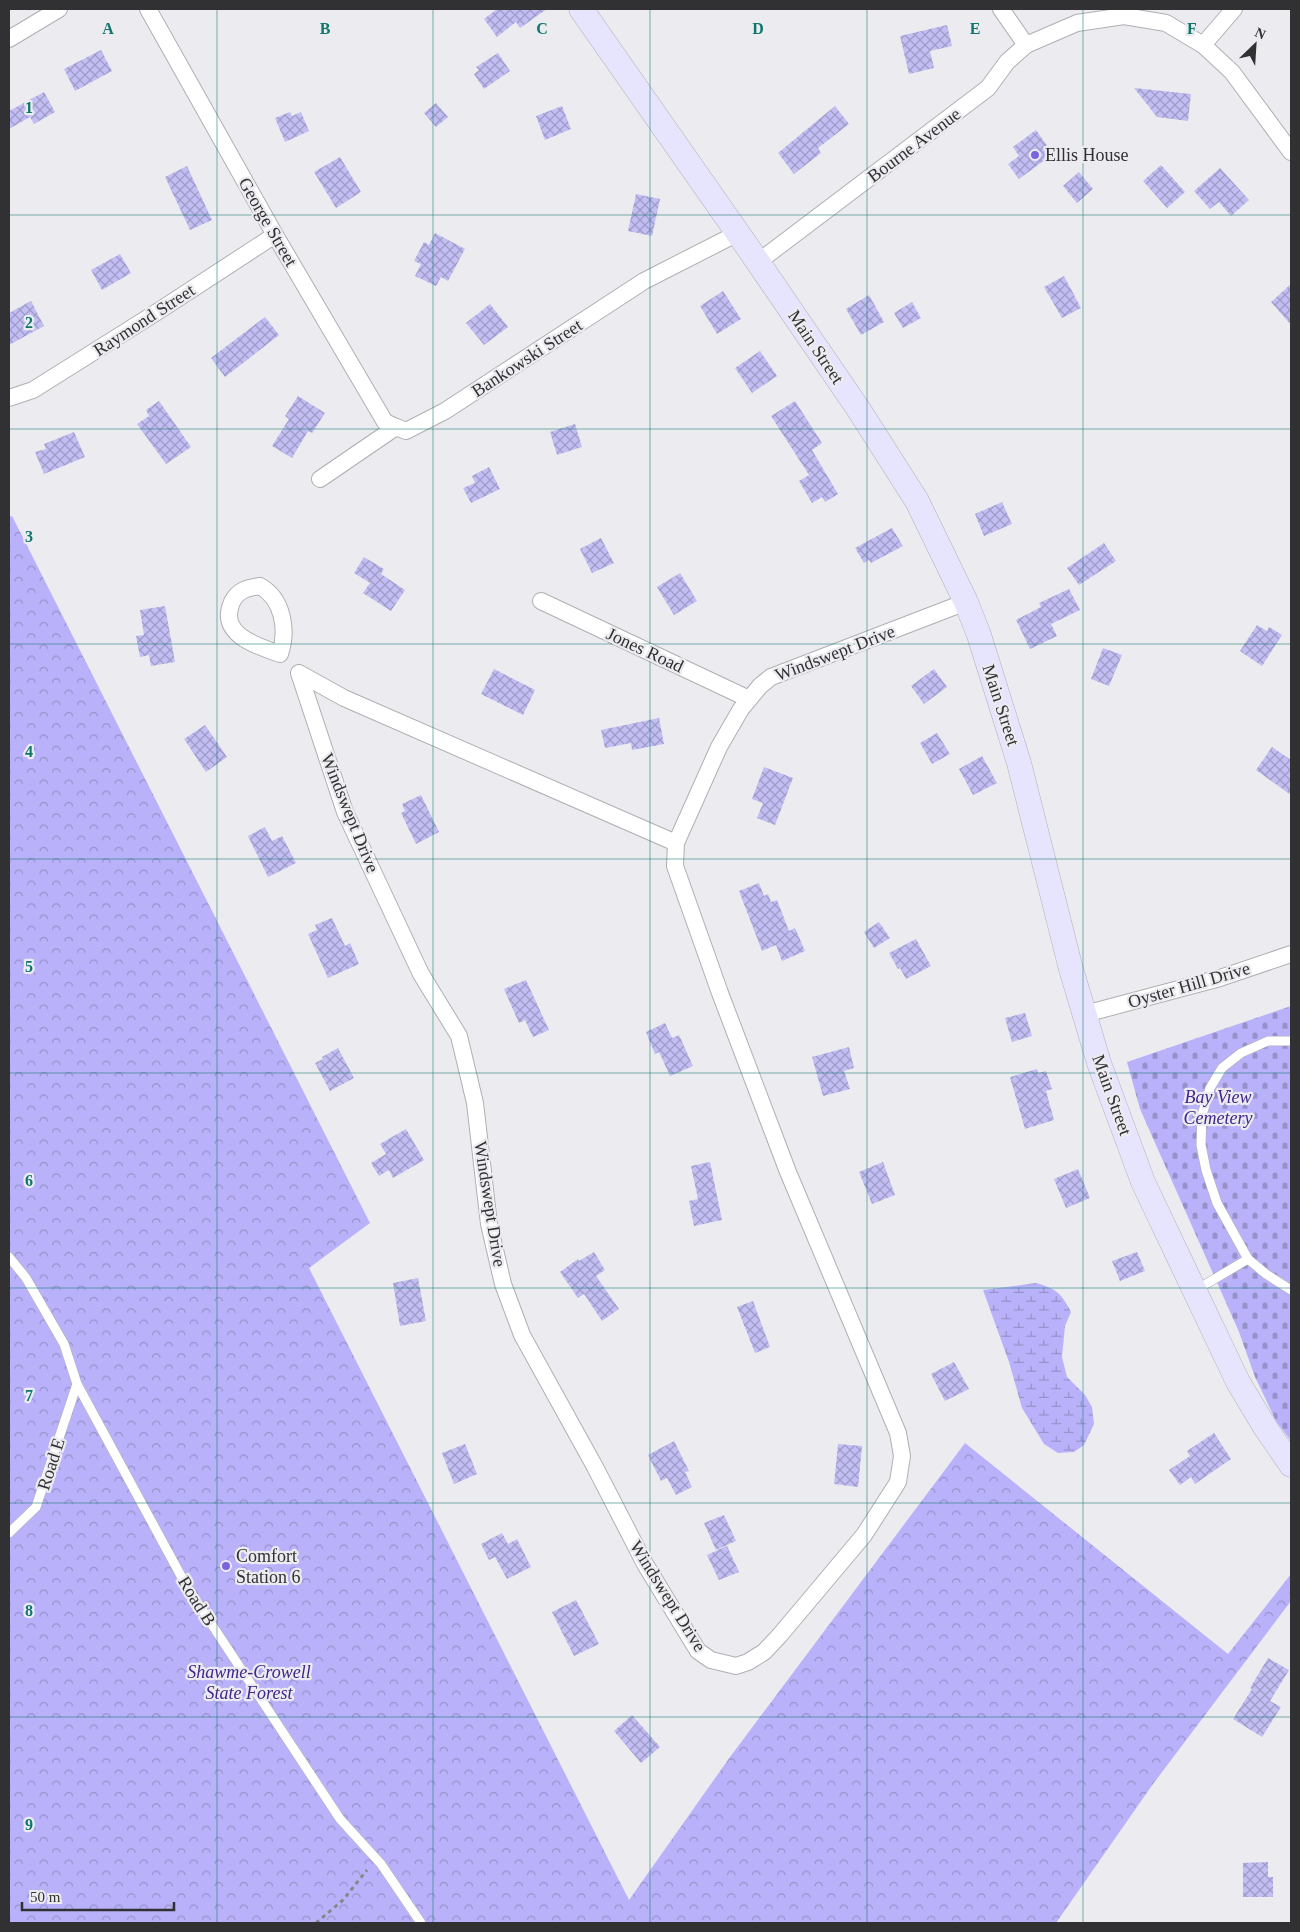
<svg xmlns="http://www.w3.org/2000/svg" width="1300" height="1932" font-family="'Times New Roman',serif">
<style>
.forest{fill:url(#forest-crowns)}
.wetland{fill:url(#wetland-marsh)}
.cemetery{fill:url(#cemetery-stones)}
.building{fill:url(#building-cross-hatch)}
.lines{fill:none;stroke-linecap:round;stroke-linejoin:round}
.lane-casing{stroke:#afafb3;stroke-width:10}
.street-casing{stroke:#afafb3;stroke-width:18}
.secondary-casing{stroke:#afafb3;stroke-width:25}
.path{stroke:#87878a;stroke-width:3;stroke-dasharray:4 4;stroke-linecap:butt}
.lane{stroke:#fff;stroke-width:9}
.street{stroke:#fff;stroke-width:16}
.secondary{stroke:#e7e4fe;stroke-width:24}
.grid{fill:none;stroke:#0f766e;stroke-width:1;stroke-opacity:0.55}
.poi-dot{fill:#7b63de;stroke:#ececf0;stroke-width:2}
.labels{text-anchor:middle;stroke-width:4.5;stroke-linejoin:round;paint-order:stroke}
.street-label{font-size:18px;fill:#313133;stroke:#ececf0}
.poi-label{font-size:18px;fill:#313133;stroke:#ececf0;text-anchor:start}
.park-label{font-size:18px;font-style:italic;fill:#40258a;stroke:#ececf0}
.grid-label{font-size:16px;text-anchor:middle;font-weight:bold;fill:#0f766e;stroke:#ececf0;stroke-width:4.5;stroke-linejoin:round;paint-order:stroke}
</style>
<defs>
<pattern id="forest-crowns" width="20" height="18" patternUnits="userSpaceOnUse" patternTransform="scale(1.25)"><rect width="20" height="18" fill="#b9b2fa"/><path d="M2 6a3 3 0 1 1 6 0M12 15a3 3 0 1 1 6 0" fill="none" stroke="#9791cb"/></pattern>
<pattern id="wetland-marsh" width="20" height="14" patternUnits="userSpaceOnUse" patternTransform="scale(1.25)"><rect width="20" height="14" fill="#b9b2fa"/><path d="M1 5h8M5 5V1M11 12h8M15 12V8" fill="none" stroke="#9791cb"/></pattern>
<pattern id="cemetery-stones" width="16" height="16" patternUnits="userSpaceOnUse" patternTransform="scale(1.25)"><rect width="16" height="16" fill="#b9b2fa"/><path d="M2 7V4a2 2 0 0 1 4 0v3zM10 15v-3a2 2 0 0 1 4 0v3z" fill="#9791cb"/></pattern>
<pattern id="building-cross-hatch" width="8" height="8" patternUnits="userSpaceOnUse" patternTransform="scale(1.25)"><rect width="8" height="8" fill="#c2bef4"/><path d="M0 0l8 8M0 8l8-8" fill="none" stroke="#9e9bc6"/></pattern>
</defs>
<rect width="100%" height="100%" fill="#ececf0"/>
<!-- forest -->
<path class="forest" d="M12 516 370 1223 309 1268 629 1900 730 1757 965 1443 1228 1654 1291 1574V1601L1153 1784 1056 1923H9V517Z"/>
<!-- wetland -->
<path class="wetland" d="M1036 1283C1057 1289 1061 1293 1071 1312L1065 1326 1062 1357 1067 1377 1085 1395 1092 1407 1094 1424 1084 1445 1074 1452 1058 1453 1044 1444 1022 1408 1009 1362 983 1290Z"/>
<!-- cemetery -->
<path class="cemetery" d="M1291 1006V1441L1276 1421 1255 1377 1239 1332 1140 1109 1127 1062Z"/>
<!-- building -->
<g class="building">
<path d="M497 9H547L520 28 516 22 497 37 484 19Z"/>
<path d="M947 25 952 46 930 51 934 68 909 74 900 36Z"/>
<path d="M101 50 112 71 75 91 64 69Z"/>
<path d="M498 53 510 71 484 89 474 74 479 70 476 67Z"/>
<path d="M1134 88 1191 94 1188 121 1157 117Z"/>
<path d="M44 92 55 112 34 124 30 117 9 129V111Z"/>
<path d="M436 103 448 117 436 127 424 113Z"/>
<path d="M562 106 571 129 545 140 536 116Z"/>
<path d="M835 106 849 124 818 148 821 153 794 174 778 153Z"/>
<path d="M290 112 292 116 301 112 309 131 285 142 275 118Z"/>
<path d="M1036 130 1053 154 1019 179 1008 164 1019 156 1013 147Z"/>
<path d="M340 157 361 192 336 208 314 172Z"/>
<path d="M1161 165 1185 192 1167 208 1143 181Z"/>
<path d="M187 166 212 220 190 230 165 177Z"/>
<path d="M1220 168 1249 200 1231 216 1219 202 1210 209 1194 191Z"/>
<path d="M1079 172 1093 189 1077 203 1063 186Z"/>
<path d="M636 194 660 199 652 236 628 231Z"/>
<path d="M435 233 465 249 448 281 441 277 436 286 415 276 421 264 414 261 424 242 429 245Z"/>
<path d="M120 254 131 273 102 290 91 270Z"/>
<path d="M1064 276 1081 308 1062 318 1044 287Z"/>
<path d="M1291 284V325L1271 302Z"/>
<path d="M723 291 741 319 717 334 700 306Z"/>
<path d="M869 295 884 322 861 335 846 309Z"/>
<path d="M31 301 44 326 9 345V313Z"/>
<path d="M912 302 921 318 903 328 894 313Z"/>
<path d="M490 304 508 327 484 345 466 323Z"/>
<path d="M265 317 279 335 225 377 211 358Z"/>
<path d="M760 351 777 376 752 393 735 368Z"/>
<path d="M298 396 325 413 312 433 308 431 292 458 272 446 289 419 285 416Z"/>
<path d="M159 401 191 447 166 464 137 424 149 416 146 410Z"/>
<path d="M795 401 822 443 812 450 838 494 825 502 822 497 812 503 799 481 809 475 771 416Z"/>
<path d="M575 424 582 447 557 455 550 432Z"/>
<path d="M74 432 85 457 44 474 35 452 46 449 44 444Z"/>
<path d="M489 467 500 489 471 503 463 488 475 483 472 476Z"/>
<path d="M1002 502 1012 524 984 536 975 514Z"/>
<path d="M892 528 903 546 871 563 869 560 864 563 855 548Z"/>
<path d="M601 538 614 563 592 573 580 549Z"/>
<path d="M1104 543 1116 561 1079 585 1067 568Z"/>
<path d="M364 557 384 569 381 574 405 590 391 611 363 593 370 583 354 573Z"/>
<path d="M680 573 697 601 674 615 657 587Z"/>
<path d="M1069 589 1080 610 1051 624 1057 636 1030 649 1016 620 1041 607 1039 603Z"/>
<path d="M165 606 175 662 151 666 149 655 140 657 136 636 144 635 140 610Z"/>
<path d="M1257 625 1267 631 1269 627 1282 635 1262 666 1240 651Z"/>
<path d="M1103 648 1122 655 1109 686 1091 679Z"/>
<path d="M494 669 535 690 523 715 481 694Z"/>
<path d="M934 669 947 687 924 704 911 686Z"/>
<path d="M659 718 664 744 632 750 631 743 605 748 601 730Z"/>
<path d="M205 725 227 757 206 772 184 739Z"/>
<path d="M937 733 950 754 932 764 920 743Z"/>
<path d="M1272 747 1291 760V795L1256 770Z"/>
<path d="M982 756 997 783 973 795 959 769Z"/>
<path d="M764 767 793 778 775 825 757 818 763 803 752 799Z"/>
<path d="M421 795 439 832 416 844 401 813 405 811 402 804Z"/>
<path d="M265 827 272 841 282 836 296 863 268 877 248 836Z"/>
<path d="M759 883 764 896 768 894 771 902 777 900 789 931 795 928 805 951 782 961 776 945 762 951 739 891Z"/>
<path d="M332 918 345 946 350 943 359 964 328 978 308 934 317 930 315 925Z"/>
<path d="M879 922 890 938 874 948 864 932Z"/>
<path d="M916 939 931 966 906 979 900 968 898 969 889 953Z"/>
<path d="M526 980 549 1030 533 1037 525 1020 519 1023 504 989Z"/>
<path d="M1025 1013 1032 1036 1012 1042 1005 1018Z"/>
<path d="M665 1023 672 1038 679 1035 693 1066 670 1076 659 1052 655 1054 646 1032Z"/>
<path d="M849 1047 854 1068 844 1071 850 1089 823 1096 812 1057Z"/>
<path d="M338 1048 354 1078 330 1091 315 1063 323 1059 322 1057Z"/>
<path d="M1037 1069 1038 1073 1046 1071 1052 1089 1046 1091 1054 1120 1025 1129 1010 1077Z"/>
<path d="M406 1129 424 1160 393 1178 389 1170 379 1176 371 1163 386 1154 380 1144Z"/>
<path d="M710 1162 722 1220 694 1226 689 1201 698 1199 691 1166Z"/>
<path d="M883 1162 895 1195 872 1204 859 1172Z"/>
<path d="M1078 1169 1090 1198 1066 1208 1054 1179Z"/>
<path d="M594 1252 605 1270 596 1276 619 1309 602 1321 584 1294 578 1298 560 1272 578 1259 579 1261Z"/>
<path d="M1137 1252 1145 1271 1120 1281 1112 1261Z"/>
<path d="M418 1278 426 1321 400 1326 393 1283Z"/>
<path d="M753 1301 770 1347 755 1353 737 1307Z"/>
<path d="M954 1362 969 1389 945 1401 931 1374Z"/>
<path d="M1214 1433 1231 1459 1195 1484 1191 1477 1180 1485 1169 1470 1190 1456 1187 1451Z"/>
<path d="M674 1441 689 1471 685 1472 692 1487 676 1495 667 1478 661 1481 648 1455Z"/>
<path d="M465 1444 477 1474 454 1484 442 1453Z"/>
<path d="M838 1444 862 1446 858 1487 834 1484Z"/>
<path d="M724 1515 736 1541 716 1550 704 1523Z"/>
<path d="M502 1533 508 1544 517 1539 531 1567 507 1579 495 1557 489 1560 481 1544Z"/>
<path d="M727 1546 739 1572 719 1580 707 1555Z"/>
<path d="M576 1600 599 1644 574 1656 552 1612Z"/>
<path d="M1268 1658 1289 1670 1270 1701 1281 1707 1262 1737 1233 1719 1252 1689 1250 1688Z"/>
<path d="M632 1715 660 1747 641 1763 614 1731Z"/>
<path d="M1268 1862V1877H1273V1897H1243V1863Z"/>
</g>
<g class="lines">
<!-- lane casing -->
<g class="lane-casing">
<g id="lane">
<path d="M9 1257 26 1278 64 1344 77 1384 187 1587 340 1819 381 1864 421 1923"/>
<path d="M1248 1259 1266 1274 1291 1290"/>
<path d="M1196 1290 1248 1259 1217 1203 1206 1170 1201 1145 1202 1115 1210 1088 1222 1068 1241 1053 1268 1041H1291"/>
<path d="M9 1533 36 1507 77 1384"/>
</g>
</g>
<!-- street casing -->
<g class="street-casing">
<g id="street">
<path d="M148 9 275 235 385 422 396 427"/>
<path d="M9 39 59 9"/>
<path d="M1026 45 1077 23 1124 16 1166 23 1203 45 1232 72 1291 152"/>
<path d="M1203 45 1234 9"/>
<path d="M758 262 988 88 1007 62 1026 45 1001 9"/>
<path d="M9 398 33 390 157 312 275 235"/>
<path d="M320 479 396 427 406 431 445 411 644 281 738 233"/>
<path d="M260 586C283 599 288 630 280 654 256 646 218 634 232 602 238 590 247 588 260 586Z"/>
<path d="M541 601 749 699"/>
<path d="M676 843 344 698 299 673 345 812 421 974 459 1036 475 1103 489 1224 503 1284 522 1335 595 1467 645 1564 698 1651 711 1660 736 1666 748 1662 764 1652 780 1635 864 1535 898 1482 902 1456 898 1433 788 1172 720 993 675 866 676 843 719 747 741 709 760 686 771 677 966 602"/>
<path d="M1085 1014 1220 978 1291 954"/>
</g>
</g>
<!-- secondary casing -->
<g class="secondary-casing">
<path id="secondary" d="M581 9 751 252 859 410 917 501 966 602 979 635 1019 763 1071 969 1099 1063 1143 1182 1238 1382 1265 1427 1291 1465"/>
</g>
<!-- path -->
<path class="path" d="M316 1923 343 1900 367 1870"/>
<!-- lane -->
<use href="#lane" class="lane"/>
<!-- street -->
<use href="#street" class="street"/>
<!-- secondary -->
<use href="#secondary" class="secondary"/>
</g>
<!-- grid -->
<path class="grid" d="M217 9V1923M433 9V1923M650 9V1923M867 9V1923M1083 9V1923M9 215H1291M9 429H1291M9 644H1291M9 859H1291M9 1073H1291M9 1288H1291M9 1503H1291M9 1717H1291"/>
<!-- markers -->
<g class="poi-dot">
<circle cx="1035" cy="155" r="5"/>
<circle cx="226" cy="1566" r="5"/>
</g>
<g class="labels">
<!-- street labels -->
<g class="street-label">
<text transform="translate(914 145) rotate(-37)" y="6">Bourne Avenue</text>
<text transform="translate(268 222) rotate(60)" y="6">George Street</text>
<text transform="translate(144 320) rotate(-33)" y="6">Raymond Street</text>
<text transform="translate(816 347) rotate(56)" y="6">Main Street</text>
<text transform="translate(527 358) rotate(-33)" y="6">Bankowski Street</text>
<text transform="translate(645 650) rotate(25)" y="6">Jones Road</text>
<text transform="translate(835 653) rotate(-21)" y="6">Windswept Drive</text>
<text transform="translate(1001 705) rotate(72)" y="6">Main Street</text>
<text transform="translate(350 813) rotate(68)" y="6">Windswept Drive</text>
<text transform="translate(1189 985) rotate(-16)" y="6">Oyster Hill Drive</text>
<text transform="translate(1112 1095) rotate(70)" y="6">Main Street</text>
<text transform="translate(490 1204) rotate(81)" y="6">Windswept Drive</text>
<text transform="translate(51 1464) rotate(-72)" y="6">Road E</text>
<text transform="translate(668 1596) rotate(58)" y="6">Windswept Drive</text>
<text transform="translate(197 1601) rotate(58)" y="6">Road B</text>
</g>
<!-- poi labels -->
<g class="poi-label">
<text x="1045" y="161">Ellis House</text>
<text x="236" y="1562">Comfort<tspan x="236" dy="21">Station 6</tspan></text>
</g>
<!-- park labels -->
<g class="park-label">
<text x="1218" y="1103">Bay View<tspan x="1218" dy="21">Cemetery</tspan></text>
<text x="249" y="1678">Shawme-Crowell<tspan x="249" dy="21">State Forest</tspan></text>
</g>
</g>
<g class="grid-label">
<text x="108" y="34">A</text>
<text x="325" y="34">B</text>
<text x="542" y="34">C</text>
<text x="758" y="34">D</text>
<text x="975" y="34">E</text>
<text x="1192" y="34">F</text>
<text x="29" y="113">1</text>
<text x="29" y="328">2</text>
<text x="29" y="542">3</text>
<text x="29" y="757">4</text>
<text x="29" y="972">5</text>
<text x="29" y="1186">6</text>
<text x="29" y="1401">7</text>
<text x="29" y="1616">8</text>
<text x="29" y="1830">9</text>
</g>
<!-- border -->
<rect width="1300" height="1932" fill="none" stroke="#313133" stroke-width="20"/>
<!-- north arrow -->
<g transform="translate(1255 45) rotate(25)" stroke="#ececf0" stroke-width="4" paint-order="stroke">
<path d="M0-4L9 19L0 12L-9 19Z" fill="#313133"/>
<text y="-8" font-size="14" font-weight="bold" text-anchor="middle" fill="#313133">N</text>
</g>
<!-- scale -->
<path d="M22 1902v8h152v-8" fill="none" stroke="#313133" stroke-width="2.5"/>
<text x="30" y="1902" font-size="15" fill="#313133" stroke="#ececf0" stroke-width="4" paint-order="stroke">50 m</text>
</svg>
